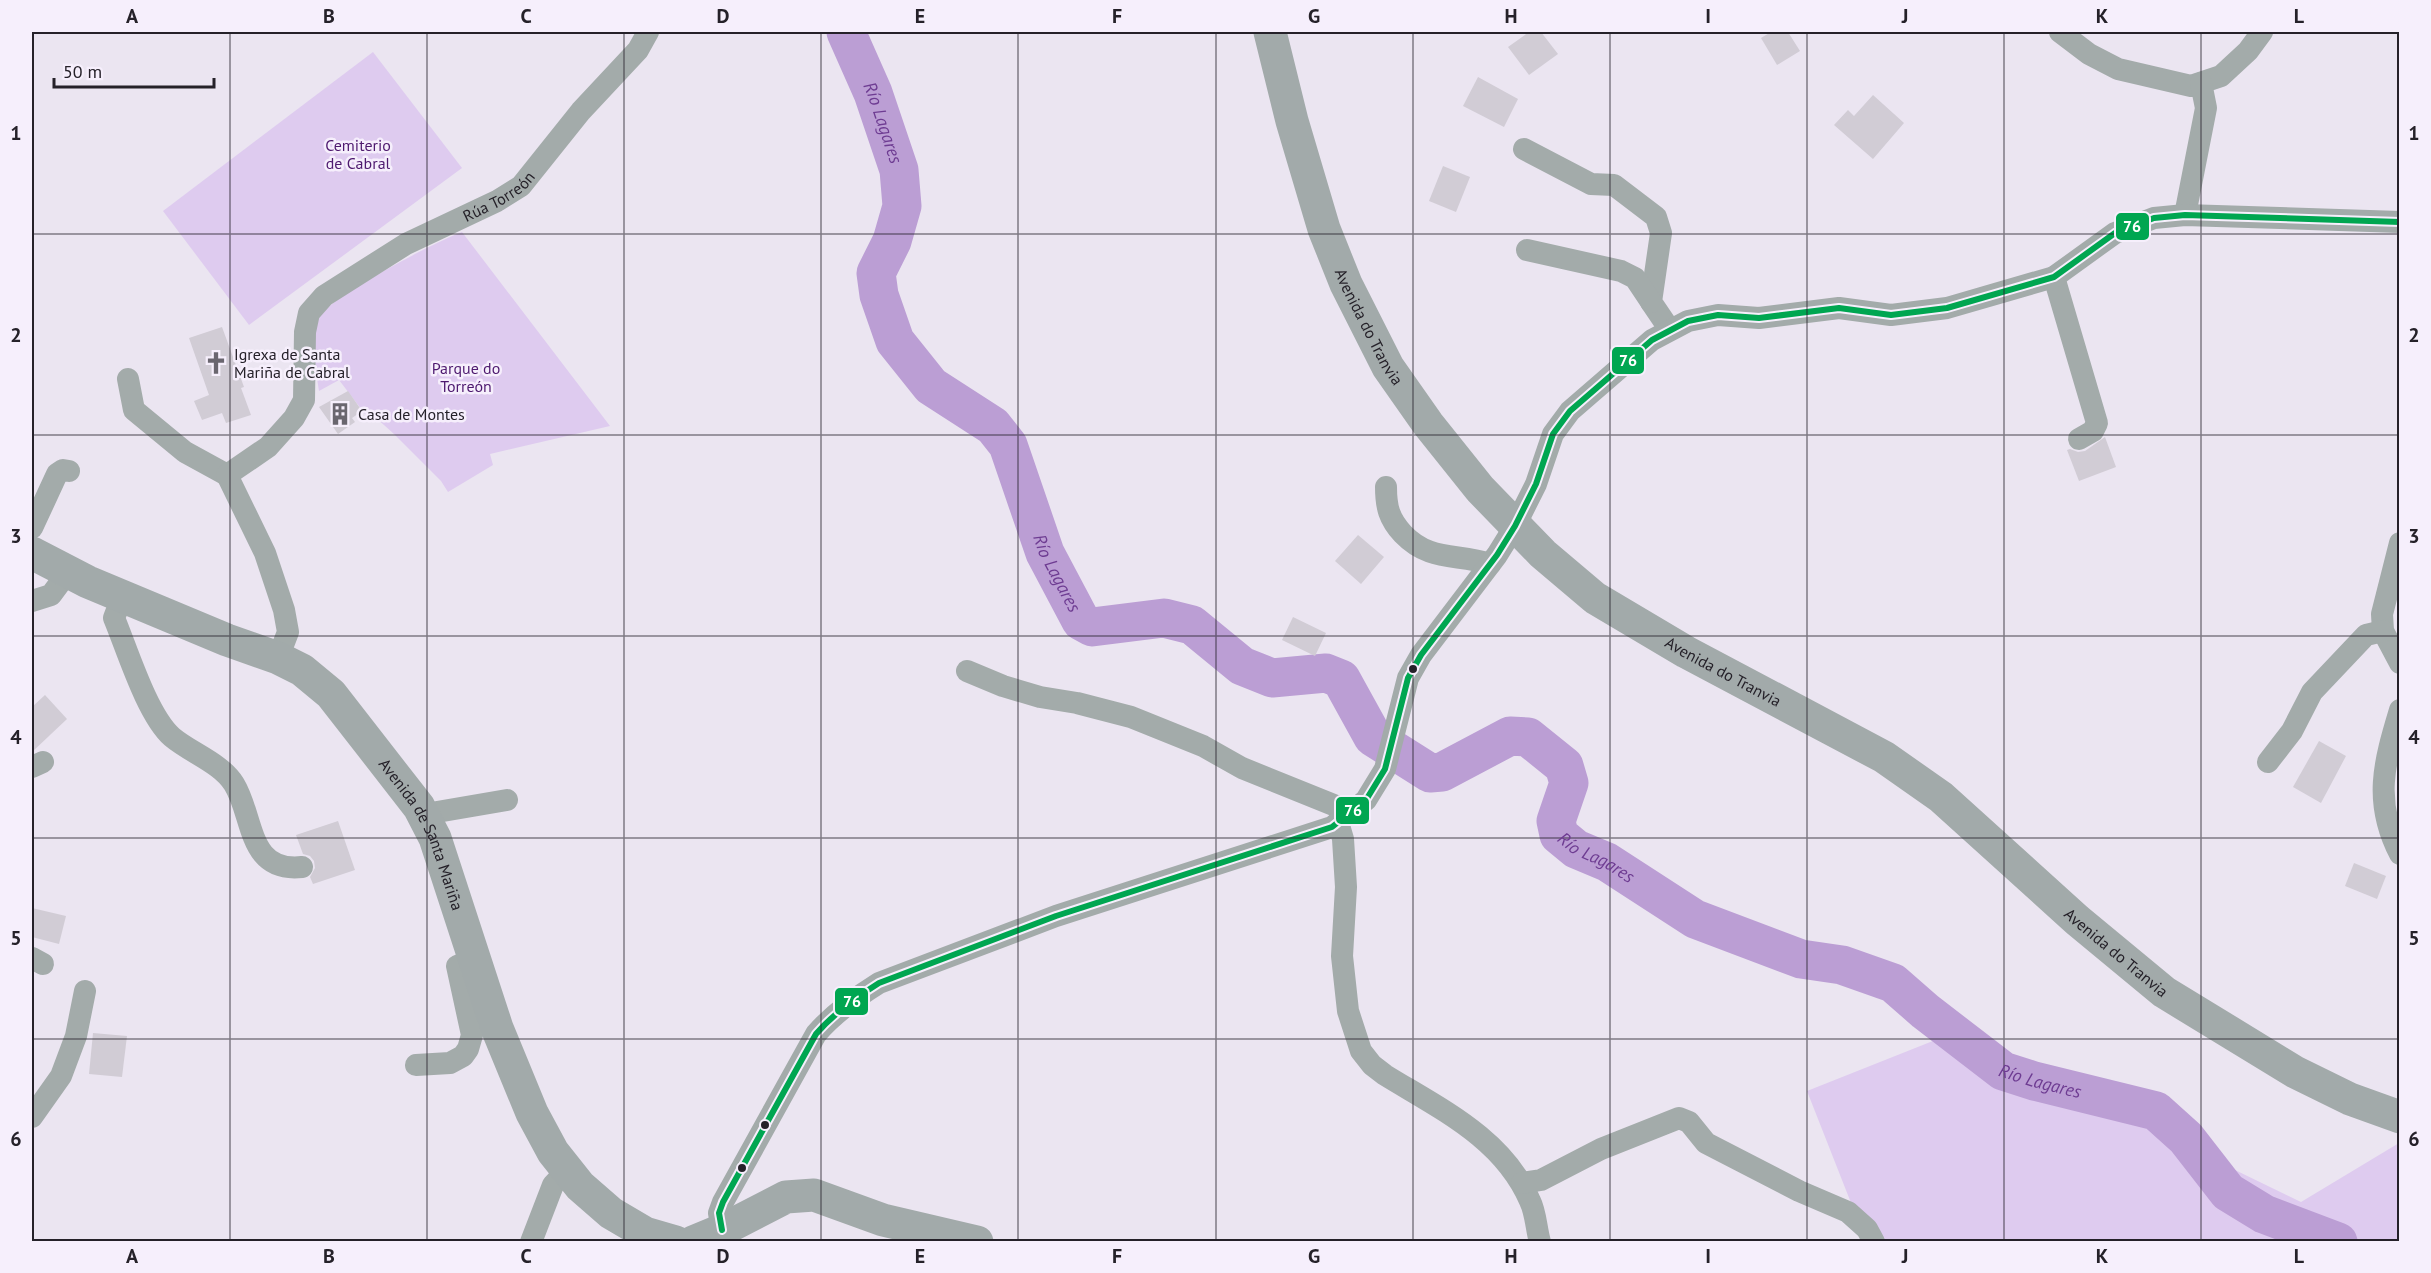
<svg xmlns="http://www.w3.org/2000/svg" width="2431" height="1273" font-family="'PT Sans',sans-serif">
<style>
.green{fill:#decbef}
.lines{fill:none;stroke-linecap:round;stroke-linejoin:round}
.river{stroke:#bb9ed4;stroke-width:39}
.building{fill:#d1ccd5}
.street{stroke:#a3abaa;stroke-width:22}
.secondary{stroke:#a2aaaa;stroke-width:33}
.bus-1-casing{stroke:#f6effc;stroke-width:10}
.bus-1{stroke:#00a651;stroke-width:6}
.grid{fill:none;stroke:#252129;stroke-width:1.5;stroke-opacity:0.55}
.bus-dot{fill:#252129;stroke:#f6effc;stroke-width:2}
.labels{text-anchor:middle;stroke-width:5;stroke-linejoin:round;paint-order:stroke}
.park-label{font-size:16px;fill:#4e1a6f;stroke:#f6effc}
.street-label{font-size:16px;fill:#252129;stroke:#f6effc}
.poi-label{font-size:16px;fill:#252129;stroke:#f6effc;text-anchor:start}
.water-label{font-size:18px;font-style:italic;fill:#6e3c92;stroke:#f6effc}
.line-badge{stroke:#f6effc;stroke-width:2}
.badge-label{font-size:16px;text-anchor:middle;font-weight:bold;fill:#fff}
.neatline{fill:none;stroke:#252129;stroke-width:2}
.grid-label{font-size:20px;text-anchor:middle;font-weight:bold;fill:#252129}
</style>
<rect width="100%" height="100%" fill="#ebe5f1"/>
<!-- green -->
<g class="green">
<path d="M373 52 462 168 249 325 163 211Z"/>
<path d="M462 232 610 426 490 454 493 465 448 492 441 481 394 434 374 416 365 414 339 380 319 391C316 369 308 338 319 317 331 296 437 241 462 232Z"/>
<path d="M1953 1033 2301 1202 2399 1143V1241H1866L1807 1091Z"/>
</g>
<g class="lines">
<!-- river -->
<path class="river" id="s1" d="M846 32 873 93 899 170 902 206 892 241 876 273 879 295 895 341 931 386 993 426 1008 445 1045 553 1081 621 1092 627 1164 618 1192 625 1242 666 1272 678 1326 673 1341 679 1373 737 1430 773 1442 772 1510 736 1528 737 1564 766 1569 783 1556 821 1559 835 1576 849 1607 862 1695 919 1801 959 1842 965 1893 983 1925 1011 2003 1071 2034 1081 2156 1111 2186 1138 2228 1192 2264 1214 2338 1242"/>
</g>
<!-- building -->
<g class="building">
<path d="M1529 32H1541L1558 54 1529 75 1508 47Z"/>
<path d="M1771 32H1788L1800 51 1777 65 1761 38Z"/>
<path d="M1478 77 1518 99 1504 127 1463 106Z"/>
<path d="M1873 95 1904 123 1873 159 1834 125 1848 110 1854 116Z"/>
<path d="M1443 166 1470 177 1456 212 1429 201Z"/>
<path d="M222 327 244 387 241 388 251 415 226 423 222 413 202 420 194 401 209 395 189 338Z"/>
<path d="M348 391 362 411 352 418 355 422 338 434 319 407Z"/>
<path d="M2105 437 2116 467 2079 481 2067 450 2070 449 2078 452 2085 451Z"/>
<path d="M1358 535 1384 557 1361 584 1335 561Z"/>
<path d="M1293 617 1326 633 1315 656 1282 640Z"/>
<path d="M45 695 67 719 32 752V707Z"/>
<path d="M2319 741 2346 756 2321 803 2293 787Z"/>
<path d="M338 821 355 870 313 884 310 877 315 868 314 861 310 856 303 854 296 835Z"/>
<path d="M2354 863 2386 876 2377 899 2345 886Z"/>
<path d="M32 908 66 916 59 944 32 937Z"/>
<path d="M93 1033 127 1036 122 1077 89 1074Z"/>
</g>
<g class="lines">
<!-- street -->
<g class="street">
<path d="M2060 32 2089 54 2118 69 2191 86 2221 76 2248 51 2262 32"/>
<path d="M1524 149 1591 184 1614 185 1656 217 1661 233 1651 302 1670 330"/>
<path d="M2185 215 2206 108 2201 83"/>
<path d="M1527 250 1621 271 1635 278 1651 302"/>
<path d="M2054 277 2097 423 2093 431 2079 439"/>
<path d="M128 379 134 410 185 452 227 475"/>
<path d="M1386 487C1386 507 1389 519 1403 534 1430 562 1456 553 1490 564"/>
<path d="M32 528 57 474 63 470 69 471"/>
<path d="M2400 543 2382 614 2383 631 2400 663"/>
<path d="M122 597 114 618C127 649 147 715 172 737 191 753 221 763 234 784 254 816 247 873 302 867"/>
<path d="M32 601 51 595 68 572"/>
<path id="s2" d="M278 658 288 632 284 610 265 553 227 475 268 447 294 418 304 400 305 332 309 313 324 296 406 244 497 201 521 186 581 111 638 50 648 32"/>
<path d="M967 671 1003 686 1040 697 1077 703 1131 717 1203 746 1242 768 1351 812"/>
<path d="M2400 710C2384 763 2373 802 2400 854"/>
<path d="M2268 762 2292 731 2312 692 2366 635 2383 631"/>
<path d="M32 767 43 762"/>
<path d="M425 818 437 812 507 800"/>
<path d="M1338 822 1343 839 1346 887 1342 956 1348 1011 1361 1051 1372 1065 1385 1075C1440 1109 1503 1138 1530 1201 1536 1213 1536 1228 1540 1242"/>
<path d="M32 958 43 964"/>
<path d="M416 1065 450 1063 463 1056 468 1049 472 1035 457 966 473 959"/>
<path d="M32 1117 61 1076 76 1036 85 991"/>
<path d="M1522 1183 1541 1180 1601 1149 1679 1118 1689 1122 1706 1143 1799 1191 1848 1212 1867 1229 1874 1242"/>
<path d="M722 1230 719 1213 723 1202 816 1034C834 1013 855 998 879 983L1056 916 1332 827 1366 800 1385 769 1408 678 1421 655 1497 555 1515 526 1536 484 1553 434 1570 411 1652 340 1688 321 1718 315 1759 318 1839 308 1891 315 1947 308 2054 277 2115 233 2154 218 2185 215 2400 222"/>
<path d="M531 1242 553 1185 566 1171"/>
</g>
<!-- secondary -->
<g class="secondary">
<path id="s3" d="M1270 32 1292 121 1324 229 1346 284 1388 367 1428 424 1480 489 1543 554 1595 598 1686 652 1884 757 1941 797 2077 920 2164 992 2295 1072 2350 1099 2400 1117"/>
<path id="s4" d="M32 553 88 582 227 640 278 658 302 670 331 694 419 807 435 838 497 1028 532 1113 553 1152 580 1186 611 1213 645 1233 676 1242"/>
<path d="M693 1242 722 1230 786 1197 814 1195 883 1220 977 1242"/>
</g>
<!-- bus-1 casing -->
<g class="bus-1-casing">
<path id="bus-1" d="M722 1230 719 1213 723 1202 816 1034C834 1013 855 998 879 983L1056 916 1332 827 1366 800 1385 769 1408 678 1421 655 1497 555 1515 526 1536 484 1553 434 1570 411 1652 340 1688 321 1718 315 1759 318 1839 308 1891 315 1947 308 2054 277 2115 233 2154 218 2185 215 2400 222"/>
</g>
<!-- bus-1 -->
<use href="#bus-1" class="bus-1"/>
</g>
<!-- grid -->
<path class="grid" d="M230 32V1242M427 32V1242M624 32V1242M821 32V1242M1018 32V1242M1216 32V1242M1413 32V1242M1610 32V1242M1807 32V1242M2004 32V1242M2201 32V1242M32 234H2400M32 435H2400M32 636H2400M32 838H2400M32 1039H2400"/>
<!-- icons -->
<defs>
<g id="church-bare" transform="scale(1.8)"><path d="M-1.2-6h2.4v3.5h3.3v2.4h-3.3V6h-2.4V-.1h-3.3v-2.4h3.3Z" fill="#6a666f" stroke="#f6effc" stroke-width="2.5" paint-order="stroke"/></g>
<g id="building-bare" transform="scale(1.8)"><path d="M-4-6H4V6H1V3H-1V6H-4ZM-2.5-4.3h1.7v1.8h-1.7ZM.8-4.3h1.7v1.8H.8ZM-2.5-1h1.7V.8h-1.7ZM.8-1h1.7V.8H.8Z" fill="#6a666f" stroke="#f6effc" stroke-width="2.5" paint-order="stroke"/></g>
</defs>
<g fill-rule="evenodd">
<use href="#church-bare" x="216" y="363"/>
<use href="#building-bare" x="340" y="414"/>
</g>
<!-- markers -->
<g class="bus-dot">
<circle cx="1413" cy="669" r="5"/>
<circle cx="765" cy="1125" r="5"/>
<circle cx="742" cy="1168" r="5"/>
</g>
<g class="labels">
<!-- park labels -->
<g class="park-label">
<text x="358" y="151">Cemiterio<tspan x="358" dy="18">de Cabral</tspan></text>
<text x="466" y="374">Parque do<tspan x="466" dy="18">Torreón</tspan></text>
</g>
<!-- street labels -->
<g class="street-label">
<text dy="6" stroke="none"><textPath href="#s2" startOffset="618">Rúa Torreón</textPath></text>
<text dy="6" stroke="none"><textPath href="#s3" startOffset="312">Avenida do Tranvia</textPath></text>
<text dy="6" stroke="none"><textPath href="#s3" startOffset="816">Avenida do Tranvia</textPath></text>
<text dy="6" stroke="none"><textPath href="#s4" startOffset="501">Avenida de Santa Mariña</textPath></text>
<text dy="6" stroke="none"><textPath href="#s3" startOffset="1302">Avenida do Tranvia</textPath></text>
</g>
<!-- poi labels -->
<g class="poi-label">
<text x="234" y="360">Igrexa de Santa<tspan x="234" dy="18">Mariña de Cabral</tspan></text>
<text x="358" y="420">Casa de Montes</text>
</g>
<!-- water labels -->
<g class="water-label">
<text dy="6" stroke="none"><textPath href="#s1" startOffset="98">Río Lagares</textPath></text>
<text dy="6" stroke="none"><textPath href="#s1" startOffset="620">Río Lagares</textPath></text>
<text dy="6" stroke="none"><textPath href="#s1" startOffset="1358">Río Lagares</textPath></text>
<text dy="6" stroke="none"><textPath href="#s1" startOffset="1863">Río Lagares</textPath></text>
</g>
</g>
<g class="line-badge">
<rect x="2115" y="212" width="35" height="29" rx="6" fill="#00a651"/>
<rect x="1611" y="346" width="34" height="29" rx="6" fill="#00a651"/>
<rect x="1335" y="796" width="35" height="29" rx="6" fill="#00a651"/>
<rect x="834" y="987" width="35" height="29" rx="6" fill="#00a651"/>
</g>
<g class="badge-label">
<text x="2132" y="232">76</text>
<text x="1628" y="366">76</text>
<text x="1353" y="816">76</text>
<text x="852" y="1007">76</text>
</g>
<!-- border -->
<rect width="2431" height="1273" fill="none" stroke="#f6effc" stroke-width="66"/>
<!-- scale -->
<path d="M54 78v9h160v-9" fill="none" stroke="#252129" stroke-width="3"/>
<text x="63" y="78" font-size="18" fill="#252129" stroke="#f6effc" stroke-width="4.5" paint-order="stroke">50 m</text>
<rect x="33" y="33" width="2365" height="1207" class="neatline"/>
<g class="grid-label">
<text x="132" y="23">A</text>
<text x="329" y="23">B</text>
<text x="526" y="23">C</text>
<text x="723" y="23">D</text>
<text x="920" y="23">E</text>
<text x="1117" y="23">F</text>
<text x="1314" y="23">G</text>
<text x="1511" y="23">H</text>
<text x="1708" y="23">I</text>
<text x="1905" y="23">J</text>
<text x="2102" y="23">K</text>
<text x="2299" y="23">L</text>
<text x="16" y="140">1</text>
<text x="2414" y="140">1</text>
<text x="16" y="342">2</text>
<text x="2414" y="342">2</text>
<text x="16" y="543">3</text>
<text x="2414" y="543">3</text>
<text x="16" y="744">4</text>
<text x="2414" y="744">4</text>
<text x="16" y="945">5</text>
<text x="2414" y="945">5</text>
<text x="16" y="1146">6</text>
<text x="2414" y="1146">6</text>
<text x="132" y="1263">A</text>
<text x="329" y="1263">B</text>
<text x="526" y="1263">C</text>
<text x="723" y="1263">D</text>
<text x="920" y="1263">E</text>
<text x="1117" y="1263">F</text>
<text x="1314" y="1263">G</text>
<text x="1511" y="1263">H</text>
<text x="1708" y="1263">I</text>
<text x="1905" y="1263">J</text>
<text x="2102" y="1263">K</text>
<text x="2299" y="1263">L</text>
</g>
</svg>
